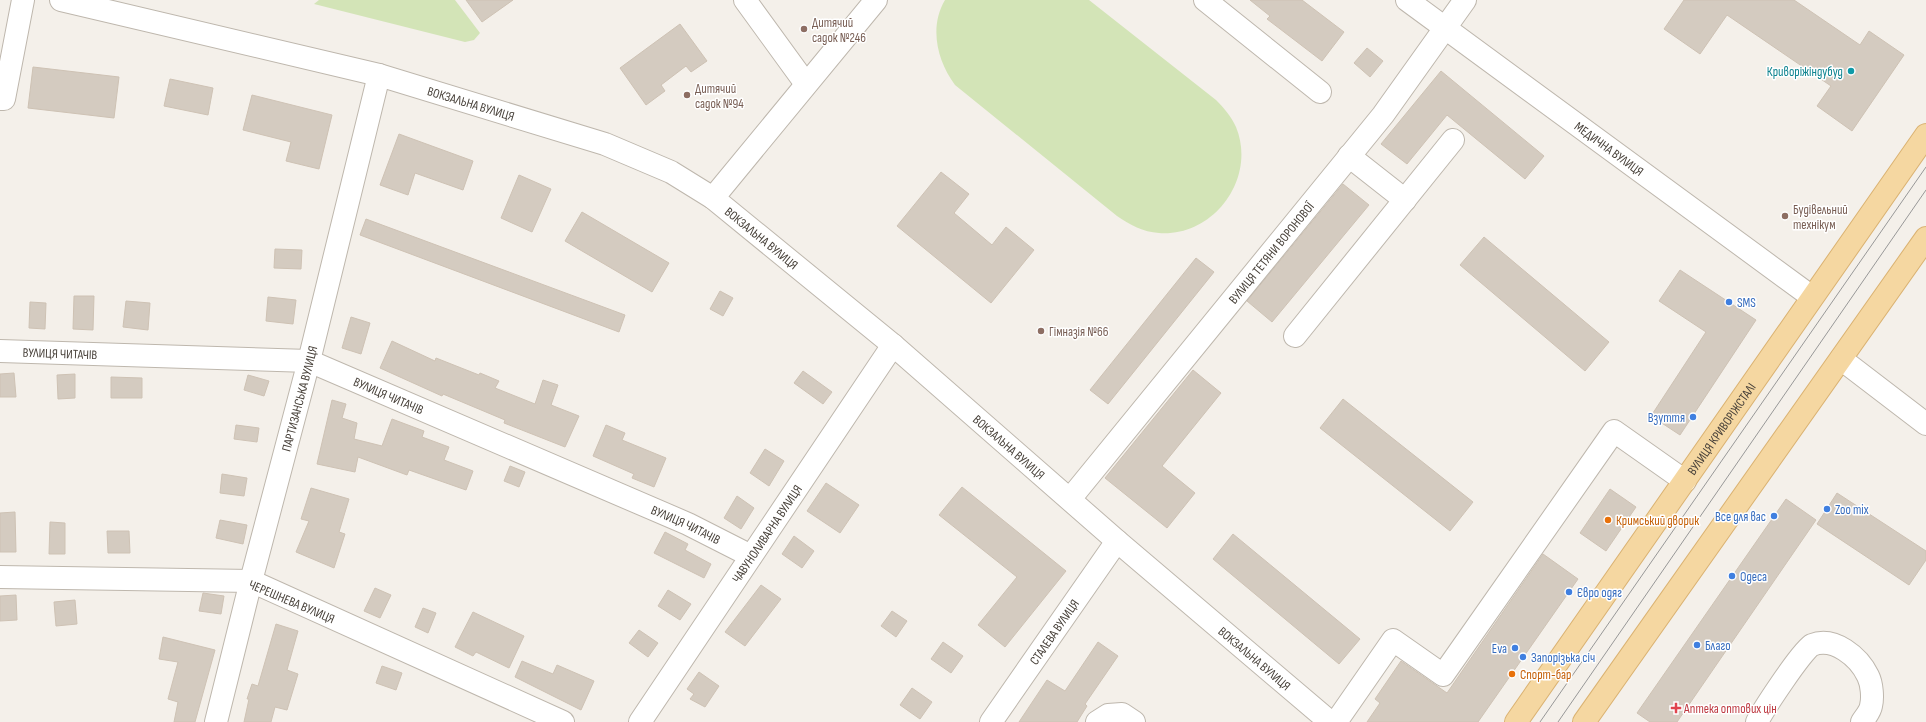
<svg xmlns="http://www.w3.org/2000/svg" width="1926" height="722" font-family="'Sofia Sans Condensed',sans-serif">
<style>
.green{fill:#d3e4b7}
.building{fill:#d4cbc0;stroke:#cec2b4}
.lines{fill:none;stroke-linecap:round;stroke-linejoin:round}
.minor-casing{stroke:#beb7ad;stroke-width:24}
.major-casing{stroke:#dab272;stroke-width:24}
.minor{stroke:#fff;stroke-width:22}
.major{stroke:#f5d7a1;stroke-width:22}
.tram{stroke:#989898;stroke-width:1}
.education-dot{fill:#8d6e63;stroke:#fff;stroke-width:1.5}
.culture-dot{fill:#0f9aa8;stroke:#fff;stroke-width:1.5}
.shop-dot{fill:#3f7fe0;stroke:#fff;stroke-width:1.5}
.food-dot{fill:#e8710a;stroke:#fff;stroke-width:1.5}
.health-dot{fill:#e0444e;stroke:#fff;stroke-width:1.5}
.labels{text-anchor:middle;stroke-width:3;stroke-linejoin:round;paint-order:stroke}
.education-label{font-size:13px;fill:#785e54;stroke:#fff;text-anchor:start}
.culture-label{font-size:13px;fill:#0d838f;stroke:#fff;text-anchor:end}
.street-label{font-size:13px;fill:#474039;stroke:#fff}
.shop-label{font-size:13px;fill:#366cbe;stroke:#fff;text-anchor:start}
.food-label{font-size:13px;fill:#c56008;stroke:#fff;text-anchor:start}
.health-label{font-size:13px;fill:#be3a42;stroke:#fff;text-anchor:start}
</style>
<rect width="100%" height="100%" fill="#f4f0ea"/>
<!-- green -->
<g class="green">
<path d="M319 0H455L480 33 474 40 465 42 314 4Z"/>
<path d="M945 0H1089L1216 100C1224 108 1231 116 1236 127 1257 178 1214 237 1159 233 1143 232 1130 225 1117 216L955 85C937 61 929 27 945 0Z"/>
</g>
<!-- building -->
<g class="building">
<path d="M466 0H513L482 22Z"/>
<path d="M1250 0H1302L1344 32 1322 61 1267 19 1270 16Z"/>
<path d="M1684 0H1794L1860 45 1869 31 1904 55 1852 131 1817 106 1831 86 1727 15 1700 54 1664 29Z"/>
<path d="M680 24 707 61 691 72 686 66 661 85 665 91 646 105 620 68Z"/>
<path d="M1367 48 1383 61 1370 77 1354 63Z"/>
<path d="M33 67 119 77 114 118 28 108Z"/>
<path d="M1441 71 1544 156 1525 179 1447 115 1407 164 1381 144Z"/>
<path d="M170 79 213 88 208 115 164 106Z"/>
<path d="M252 95 332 115 319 169 286 161 291 142 243 130Z"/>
<path d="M399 134 473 161 463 190 415 173 408 195 380 185Z"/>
<path d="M941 172 969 194 954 213 992 245 1006 227 1034 250 991 303 897 226Z"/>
<path d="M519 175 551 189 532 232 501 218Z"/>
<path d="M1343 184 1369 205 1272 322 1247 301Z"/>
<path d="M582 212 669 263 652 292 565 241Z"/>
<path d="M366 219 625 315 619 332 360 235Z"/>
<path d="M1484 237 1609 342 1585 371 1460 265Z"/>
<path d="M275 249 302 250 301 269 274 268Z"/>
<path d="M1196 258 1214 272 1108 404 1090 390Z"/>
<path d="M1680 270 1756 320 1680 435 1651 416 1706 332 1659 301Z"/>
<path d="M720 291 733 298 723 316 710 309Z"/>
<path d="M74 296H94L93 330 73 329Z"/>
<path d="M268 297 296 300 293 324 266 321Z"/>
<path d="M126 301 150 303 148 330 123 327Z"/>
<path d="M30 302 46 303 45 329 29 328Z"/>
<path d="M351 317 370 323 361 354 342 348Z"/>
<path d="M392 341 435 361 436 358 479 375 480 373 499 381 495 388 535 404 543 380 558 385 551 405 579 416 565 447 504 423 505 420 443 394 442 396 380 368Z"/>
<path d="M1193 370 1221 393 1162 466 1195 493 1167 528 1105 478Z"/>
<path d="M803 371 832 392 823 404 794 383Z"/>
<path d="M14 373 16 397H0V374Z"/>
<path d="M75 374V398L58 399 57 375Z"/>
<path d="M248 375 269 381 264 396 244 390Z"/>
<path d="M111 377 142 378V398H111Z"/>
<path d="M1343 399 1473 502 1450 531 1320 428Z"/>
<path d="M332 400 346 404 342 418 357 423 354 439 382 446 392 419 424 431 422 437 449 447 444 460 473 471 466 490 409 470 407 475 358 457 355 472 317 464Z"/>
<path d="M236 425 259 428 257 442 234 439Z"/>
<path d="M606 425 625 433 622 440 666 458 654 487 632 478 634 474 593 456Z"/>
<path d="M765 449 784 461 769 486 750 473Z"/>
<path d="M510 466 525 472 519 487 504 481Z"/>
<path d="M222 474 247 478 244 496 220 493Z"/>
<path d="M826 483 859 505 840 533 807 511Z"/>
<path d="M962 487 1066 571 1005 647 978 625 1017 577 939 515Z"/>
<path d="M311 488 349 499 339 532 345 534 334 568 296 552 309 521 301 519Z"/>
<path d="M1610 489 1636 507 1606 551 1580 533Z"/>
<path d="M1837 493 1926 551V560L1909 585 1817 524Z"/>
<path d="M737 496 754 508 741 529 724 518Z"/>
<path d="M1786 499 1816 520 1677 722H1650L1637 713Z"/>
<path d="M15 512 16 552H0V513Z"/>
<path d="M220 520 247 525 243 544 216 538Z"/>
<path d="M50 522 65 523V554H49Z"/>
<path d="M107 531H129L130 553H108Z"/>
<path d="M665 532 688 544 685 550 711 564 704 578 654 553Z"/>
<path d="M1233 534 1360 639 1339 664 1213 559Z"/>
<path d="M794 536 814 551 802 568 782 554Z"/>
<path d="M1543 554 1578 579 1478 722H1367L1380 703 1375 699 1401 661 1447 693Z"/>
<path d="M761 585 781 599 745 646 725 632Z"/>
<path d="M375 588 391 595 380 618 364 611Z"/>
<path d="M668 590 691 604 680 620 658 606Z"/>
<path d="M203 593 224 596 221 614 199 611Z"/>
<path d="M16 595 17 620 0 621V596Z"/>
<path d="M75 600 77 624 56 626 54 602Z"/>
<path d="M423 608 436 613 428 633 415 627Z"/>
<path d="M892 611 907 621 896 637 881 626Z"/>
<path d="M473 612 524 636 509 668 476 652 473 656 455 647Z"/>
<path d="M276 624 298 631 287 670 298 674 287 710 275 707 271 722H244L249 699H247L252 684 258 686Z"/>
<path d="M639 630 658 643 648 657 629 643Z"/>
<path d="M163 637 215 650 195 722H174L178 702 168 699 178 662 159 659Z"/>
<path d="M943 642 963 656 951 673 931 659Z"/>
<path d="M1098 642 1118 656 1085 704 1087 706 1077 722H1019L1047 680 1065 691Z"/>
<path d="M522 661 553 674 557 665 594 681 581 710 515 677Z"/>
<path d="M382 666 402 673 396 690 376 683Z"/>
<path d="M699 672 719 686 705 707 690 699 694 694 687 689Z"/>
<path d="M912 688 932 702 920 719 900 705Z"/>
</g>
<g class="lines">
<!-- minor casing -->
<g class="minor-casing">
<g id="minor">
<path id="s1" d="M61 0 379 75 605 144 671 172 713 198 893 345 1117 541 1330 722"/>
<path d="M745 0 806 84"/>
<path d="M1205 0 1320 92"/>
<path id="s2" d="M1407 0 1812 297"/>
<path d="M0 99H4L23 0"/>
<path d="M1349 156 1405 200"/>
<path d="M713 198 876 0"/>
<path d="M1295 336 1453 140"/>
<path id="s3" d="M0 351 309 361 688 524 751 556"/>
<path d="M1841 359 1926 424"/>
<path id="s4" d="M1070 499 1383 115 1465 0"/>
<path d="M0 577 251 581 563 722"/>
<path id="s5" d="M216 722 251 581 309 361 379 75"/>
<path id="s6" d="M640 722 893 345"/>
<path id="s7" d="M991 722 1117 541"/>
<path d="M1097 722 1108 715 1122 714 1134 722"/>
<path d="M1336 722 1393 640 1443 675 1614 431 1685 481"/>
<path d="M1757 722C1763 710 1803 649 1812 645 1834 636 1859 657 1868 676 1872 684 1873 698 1871 706 1870 712 1865 717 1862 722"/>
</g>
</g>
<!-- major casing -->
<g class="major-casing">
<g id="major">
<path id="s8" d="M1516 722 1926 135"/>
<path d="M1584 722 1926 238"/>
</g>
</g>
<!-- minor -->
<use href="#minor" class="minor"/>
<!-- major -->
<use href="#major" class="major"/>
<!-- tram -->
<g class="tram">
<path d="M1540 722 1926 167"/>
<path d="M1558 722 1926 190"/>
</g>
</g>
<!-- markers -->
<g class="education-dot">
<circle cx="804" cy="29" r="4"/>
<circle cx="687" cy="95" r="4"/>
<circle cx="1785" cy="216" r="4"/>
<circle cx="1041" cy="331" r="4"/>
</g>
<circle class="culture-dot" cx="1851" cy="71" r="4"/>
<g class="shop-dot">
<circle cx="1729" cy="302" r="4"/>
<circle cx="1693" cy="417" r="4"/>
<circle cx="1827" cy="509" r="4"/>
<circle cx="1774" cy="516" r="4"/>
<circle cx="1732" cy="576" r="4"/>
<circle cx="1569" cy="592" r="4"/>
<circle cx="1697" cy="645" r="4"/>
<circle cx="1515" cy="648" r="4"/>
<circle cx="1523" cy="657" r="4"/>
</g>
<g class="food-dot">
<circle cx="1608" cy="520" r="4"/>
<circle cx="1512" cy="674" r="4"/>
</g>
<path class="health-dot" d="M1674 702h4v4h4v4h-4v4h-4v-4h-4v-4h4z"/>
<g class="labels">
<!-- education labels -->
<g class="education-label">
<text x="812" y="27">Дитячий<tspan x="812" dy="15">садок №246</tspan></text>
<text x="695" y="93">Дитячий<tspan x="695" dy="15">садок №94</tspan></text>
<text x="1793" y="214">Будівельний<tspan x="1793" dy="15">технікум</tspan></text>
<text x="1049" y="336">Гімназія №66</text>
</g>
<!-- culture labels -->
<g class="culture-label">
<text x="1843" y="76">Криворіжіндубуд</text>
</g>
<!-- street labels -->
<g class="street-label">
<text dy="5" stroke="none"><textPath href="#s1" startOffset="423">ВОКЗАЛЬНА ВУЛИЦЯ</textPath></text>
<text dy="5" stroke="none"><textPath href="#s2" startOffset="251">МЕДИЧНА ВУЛИЦЯ</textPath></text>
<text dy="5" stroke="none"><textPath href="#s1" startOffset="747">ВОКЗАЛЬНА ВУЛИЦЯ</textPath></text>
<text dy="5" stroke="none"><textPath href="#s4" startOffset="318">ВУЛИЦЯ ТЕТЯНИ ВОРОНОВОЇ</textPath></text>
<text dy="5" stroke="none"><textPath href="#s3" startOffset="60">ВУЛИЦЯ ЧИТАЧІВ</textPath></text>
<text dy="5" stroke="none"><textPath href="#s3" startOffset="396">ВУЛИЦЯ ЧИТАЧІВ</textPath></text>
<text dy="5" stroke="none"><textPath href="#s5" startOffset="334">ПАРТИЗАНСЬКА ВУЛИЦЯ</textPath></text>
<text dy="5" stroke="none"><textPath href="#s8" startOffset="358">ВУЛИЦЯ КРИВОРІЖСТАЛІ</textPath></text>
<text dy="5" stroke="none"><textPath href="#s1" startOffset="1071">ВОКЗАЛЬНА ВУЛИЦЯ</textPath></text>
<text dy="5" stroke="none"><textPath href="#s3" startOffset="720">ВУЛИЦЯ ЧИТАЧІВ</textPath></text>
<text dy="5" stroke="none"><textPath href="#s6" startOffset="227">ЧАВУНОЛИВАРНА ВУЛИЦЯ</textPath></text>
<text transform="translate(292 601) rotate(23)" y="5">ЧЕРЕШНЕВА ВУЛИЦЯ</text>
<text dy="5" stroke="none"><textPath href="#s7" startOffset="110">СТАЛЕВА ВУЛИЦЯ</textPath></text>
<text dy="5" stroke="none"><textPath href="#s1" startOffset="1395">ВОКЗАЛЬНА ВУЛИЦЯ</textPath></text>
</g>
<!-- shop labels -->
<g class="shop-label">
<text x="1737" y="307">SMS</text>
<text x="1685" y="422" text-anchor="end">Взуття</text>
<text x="1835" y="514">Zoo mix</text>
<text x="1766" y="521" text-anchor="end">Все для вас</text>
<text x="1740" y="581">Одеса</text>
<text x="1577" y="597">Євро одяг</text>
<text x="1705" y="650">Благо</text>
<text x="1507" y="653" text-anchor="end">Eva</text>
<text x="1531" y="662">Запорізька січ</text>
</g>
<!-- food labels -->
<g class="food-label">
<text x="1616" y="525">Кримський дворик</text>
<text x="1520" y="679">Спорт-бар</text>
</g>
<!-- health labels -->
<g class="health-label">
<text x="1684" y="713">Аптека оптових цін</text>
</g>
</g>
</svg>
